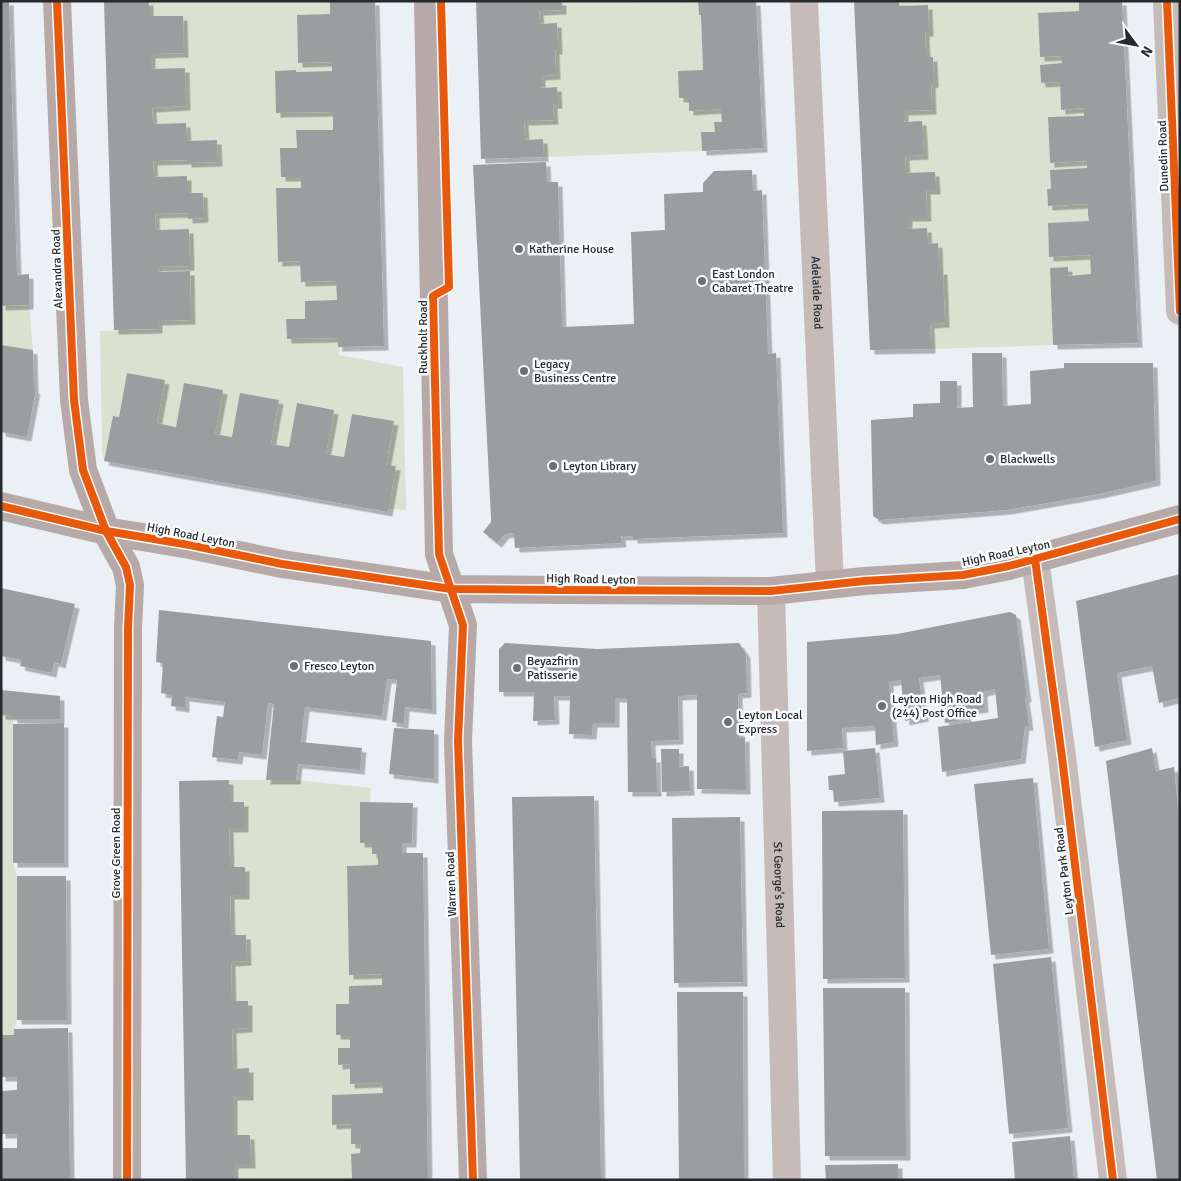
<svg xmlns="http://www.w3.org/2000/svg" width="1181" height="1181" font-family="Signika,sans-serif">
<style>
.green{fill:#dbe1d0}
.building{fill:#9c9d9e;filter:url(#shadow)}
.lines{fill:none;stroke-linecap:round;stroke-linejoin:round}
.minor{stroke:#c6bbb9;stroke-width:28}
.major{stroke:#b7a9a7;stroke-width:28}
.cycleway-casing{stroke:#fafcfe;stroke-width:11}
.cycleway{stroke:#e8590c;stroke-width:8}
.poi-dot{fill:#6b7073;stroke:#fafcfe;stroke-width:2}
.labels{text-anchor:middle;stroke-width:5;stroke-linejoin:round;paint-order:stroke}
.street-label{font-size:12px;fill:#272b2e;stroke:#fafcfe}
.poi-label{font-size:12px;fill:#272b2e;stroke:#fafcfe;text-anchor:start}
</style>
<defs>
<filter id="shadow"><feDropShadow dx="4.5" dy="4.5" stdDeviation="0" flood-color="#0004"/></filter>
</defs>
<rect width="100%" height="100%" fill="#eaf0f4"/>
<!-- green -->
<g class="green">
<path d="M149 1H330V14L297 16 298 63 332 62V71L296 72V70L275 71 277 113 333 112V130H296L297 148 280 149 281 177H301V188H276L278 262 300 261 301 282 336 281 337 300 305 301V319H286L287 339 337 338 338 347H340L339 355 403 367 406 510 388 509 396 466 386 465 394 421 352 414 344 457 326 454 334 410 297 403 289 447 271 444 279 400 232 437 157 423 165 380 127 373 119 417 113 416 104 461 102 450 100 331 158 329V321L191 320 190 271 157 272V267L190 266 189 229 156 230 155 214 188 213 189 219 204 218 203 193H187V176L154 177 153 161 187 160V163L218 162 217 140 187 141 186 123 153 124 152 108 186 106 151 69V54L184 53 183 16H149Z"/>
<path d="M562 1 698 3 699 15H701L703 70 678 72 679 98H689V110L721 109 722 122H715V132L701 133 702 151 544 157 543 139 525 140 524 121 554 120 553 104 557 87 541 88V76L556 75 555 50H558L557 24H540L539 11 562 10Z"/>
<path d="M899 1H1079V11L1038 13 1040 57 1061 56 1062 63 1040 65 1041 83 1060 82 1061 110 1084 108V116L1048 118 1050 163 1086 161 1087 168 1050 170 1051 189H1047L1048 206 1088 204 1089 221 1048 224 1049 257 1090 255 1091 274 1068 276 1067 267 1050 268 1053 345 931 349 930 324 945 323 943 270H939L938 244H928L927 229H908V217L927 216 906 173 904 111 932 110 931 84 934 83 933 58 926 57 925 32H929L928 5 899 6Z"/>
<path d="M29 305 33 350 1 345V306Z"/>
<path d="M1 715 13 716V863L17 876V1020L14 1029V1035H1Z"/>
<path d="M229 780H296L371 788 370 803 372 854H378V865L347 866 349 974H382V985L349 1004H336V1035H350V1048L338 1049V1065L350 1064V1084L382 1083 383 1093 332 1095V1125L351 1124 361 1144 360 1153 351 1154 352 1180H234V1164H251L250 1135H233V1096H249V1069H233L232 1029 248 1028V1001H232L231 962 247 961 246 935H231L230 895H245L244 867H230L229 828 244 802H229Z"/>
</g>
<!-- building -->
<g class="building">
<path d="M1 1H9L17 275 29 274V305L1 306Z"/>
<path d="M104 1H149V16H183L184 53 151 54V69L185 68 186 106 152 108 153 124 186 123 187 141 217 140 218 162 187 163V160L153 161 154 177 187 176V193H203L204 218 188 219V213L155 214 156 230 189 229 190 266 157 267V272L190 271 191 320 158 321V329L114 330Z"/>
<path d="M330 1H375L384 346 338 347 337 338 287 339 286 319H305V301L337 300 336 281 301 282 300 261 278 262 276 188H301V177H281L280 148H297L296 130H333V112L276 113 275 71 296 70V72L332 71V62L298 63 297 15 330 14Z"/>
<path d="M476 1H562V10L539 11 540 24 557 23 558 50H555L556 75 541 76V88L557 87 558 104H553L554 120 524 121 525 140 543 139 544 157 481 159Z"/>
<path d="M698 1H756L763 148 702 151 701 132H715L714 122H722L721 109 689 111V98H679L678 71 703 70 701 15H699Z"/>
<path d="M854 1H899V6L928 5 929 32H925L926 57H933L934 83 931 84 932 110 904 111V122L922 121 924 155 905 156 906 173 935 172 936 190H926L927 217H908V229L927 228 928 244 938 243 939 270H943L945 323 930 324 931 349 870 350Z"/>
<path d="M1079 1H1122L1138 343 1053 345 1050 268 1068 267V276L1091 274 1090 255 1049 257 1048 223 1089 221 1088 214V204L1048 206 1047 189H1051L1050 170 1087 168 1086 161 1050 163 1048 117 1084 116V108L1061 110 1060 82 1041 83 1040 65 1062 63 1061 56 1040 57 1038 13 1079 11Z"/>
<path d="M546 162 547 182H558L562 327 634 324 631 232 665 230 664 194 703 192V183L714 171 752 170 753 191 762 190 768 354 776 353 783 533 633 539V536H621L622 543 515 548 514 533 505 534 497 543 483 532 491 522V518L473 165Z"/>
<path d="M1 345 33 350 34 390 36 389 27 437 1 432Z"/>
<path d="M972 353H1002L1003 406 1031 404 1030 371 1064 368V363H1153L1156 481 1099 494 1007 510 879 520 873 516 871 420 913 417V404L940 403V381H957V408L973 407Z"/>
<path d="M127 373 165 380 157 423 176 427 184 383 223 390 215 434 232 437 240 393 279 400 271 444 289 447 297 403 334 410 326 454 344 457 352 414 394 421 386 465 396 466 388 512 104 461 113 416 119 417Z"/>
<path d="M1180 574V698L1159 703 1152 666 1117 673 1127 740 1095 747 1076 601Z"/>
<path d="M1 588 75 604 61 664 54 662 52 673 20 666 22 660 1 656Z"/>
<path d="M159 610 431 641 432 710 405 707 404 724 392 722 397 680 387 679 382 716 305 707 301 742 362 748 360 770 298 764 296 780H266L274 704 268 703 262 755 239 752 238 760 212 757 217 716 223 717 225 702 185 697V708L171 706 172 695 161 693 163 663 156 662Z"/>
<path d="M1010 612 1016 615 1027 698H1025L1029 726H1025L1021 759 942 772 938 727 998 718 995 689 983 692 984 708 966 711 967 719 945 723 940 675 919 678 924 717 905 721 901 680 889 682 894 742 876 745 875 726 842 728 843 748 807 751V642L897 634Z"/>
<path d="M505 643 597 649 739 643 746 654 747 693 738 694 739 738 745 737 746 790 697 789V695L678 696 679 740 651 741 652 758H656L657 792H628L627 698H615V723H593L592 735 569 734 570 696H554L555 720 533 721 534 692H499V649Z"/>
<path d="M1 690 60 696V719H13V716L1 715Z"/>
<path d="M64 723V863H13V724Z"/>
<path d="M394 728 434 730V779L389 774Z"/>
<path d="M875 748 880 798 834 802 833 790H829L828 776 845 774 843 751Z"/>
<path d="M1152 748 1156 771 1174 767 1180 829V1180H1157L1106 761Z"/>
<path d="M661 749H679V767L689 766 690 791 662 792Z"/>
<path d="M1033 778 1049 949 991 955 974 784Z"/>
<path d="M229 780V802H244V828H229L230 867H245V895H230L231 935H246L247 961 231 962 232 1001H248V1028L232 1029 233 1069 249 1068V1096H233V1135H250L251 1164H234V1180H186L179 781Z"/>
<path d="M594 796 601 1180H520L512 797Z"/>
<path d="M360 802 413 803 412 843H402V853H423L428 1180H352L351 1154 360 1153 361 1144H351V1124L332 1125V1095L383 1093 382 1083 350 1084V1064L338 1065V1048H350V1035H336V1004H349V986L382 985V974L349 975 347 866 378 865V854H372V843H360Z"/>
<path d="M903 810 905 978 823 979 822 811Z"/>
<path d="M740 817 743 982 674 983 672 818Z"/>
<path d="M17 876H66L67 1020H17Z"/>
<path d="M1051 957 1068 1128 1009 1134 993 964Z"/>
<path d="M823 988H905L906 1156H825Z"/>
<path d="M677 992H743L744 1180H679Z"/>
<path d="M68 1028 70 1180H1V1148H17V1134H1V1091L17 1090V1077H1V1035H14V1029Z"/>
<path d="M1070 1136 1074 1180H1015L1012 1142Z"/>
<path d="M898 1164V1180H826L825 1165Z"/>
</g>
<g class="lines">
<!-- minor -->
<g class="minor">
<path id="s1" d="M804 1 830 584"/>
<path d="M1167 1 1180 311"/>
<path d="M1035 559 1062 757 1113 1180"/>
<path id="s2" d="M771 591 787 1180"/>
</g>
<!-- major -->
<g class="major">
<path d="M57 1 74 400 83 470 106 531 126 567 130 585 128 628 127 1180"/>
<path d="M428 1 439 554 463 625 458 741 473 1180"/>
<path d="M1 506 106 531 190 545 282 564 451 589 563 590 771 591 864 581 963 575 1009 566 1180 519"/>
</g>
<!-- cycleway casing -->
<g class="cycleway-casing">
<g id="cycleway">
<path d="M57 1 74 400 83 470 106 531 126 567 130 585 128 628 127 1180"/>
<path d="M441 1 449 287 433 296 439 554 463 625 458 741 473 1180"/>
<path d="M1167 1 1180 311"/>
<path d="M1 506 106 531 190 545 282 564 451 589 563 590 771 591 864 581 963 575 1009 566 1180 519"/>
<path d="M1035 559 1062 757 1113 1180"/>
</g>
</g>
<!-- cycleway -->
<use href="#cycleway" class="cycleway"/>
</g>
<!-- markers -->
<g class="poi-dot">
<circle cx="519" cy="249" r="5"/>
<circle cx="702" cy="281" r="5"/>
<circle cx="524" cy="371" r="5"/>
<circle cx="990" cy="459" r="5"/>
<circle cx="553" cy="466" r="5"/>
<circle cx="294" cy="666" r="5"/>
<circle cx="517" cy="668" r="5"/>
<circle cx="882" cy="706" r="5"/>
<circle cx="728" cy="722" r="5"/>
</g>
<g class="labels">
<!-- street labels -->
<g class="street-label">
<text transform="translate(1163 156) rotate(-92)" y="4">Dunedin Road</text>
<text transform="translate(57 269) rotate(-92)" y="4">Alexandra Road</text>
<text dy="4" stroke="none"><textPath href="#s1" startOffset="292">Adelaide Road</textPath></text>
<text transform="translate(423 337) rotate(-90)" y="4">Ruckholt Road</text>
<text transform="translate(191 535) rotate(11)" y="4">High Road Leyton</text>
<text transform="translate(1006 553) rotate(-12)" y="4">High Road Leyton</text>
<text transform="translate(591 579) rotate(1)" y="4">High Road Leyton</text>
<text transform="translate(116 853) rotate(-90)" y="4">Grove Green Road</text>
<text transform="translate(1064 871) rotate(-97)" y="4">Leyton Park Road</text>
<text transform="translate(451 884) rotate(-92)" y="4">Warren Road</text>
<text dy="4" stroke="none"><textPath href="#s2" startOffset="294">St George's Road</textPath></text>
</g>
<!-- poi labels -->
<g class="poi-label">
<text x="529" y="253">Katherine House</text>
<text x="712" y="278">East London<tspan x="712" dy="14">Cabaret Theatre</tspan></text>
<text x="534" y="368">Legacy<tspan x="534" dy="14">Business Centre</tspan></text>
<text x="1000" y="463">Blackwells</text>
<text x="563" y="470">Leyton Library</text>
<text x="527" y="665">Beyazfirin<tspan x="527" dy="14">Patisserie</tspan></text>
<text x="304" y="670">Fresco Leyton</text>
<text x="892" y="703">Leyton High Road<tspan x="892" dy="14">(244) Post Office</tspan></text>
<text x="738" y="719">Leyton Local<tspan x="738" dy="14">Express</tspan></text>
</g>
</g>
<!-- border -->
<rect width="1181" height="1181" fill="none" stroke="#272b2e" stroke-width="5"/>
<!-- north arrow -->
<g transform="translate(1136 45) rotate(122)" stroke="#fafcfe" stroke-width="4" paint-order="stroke">
<path d="M0-4L9 19L0 12L-9 19Z" fill="#272b2e"/>
<text y="-8" font-size="14" font-weight="bold" text-anchor="middle" fill="#272b2e">N</text>
</g>
</svg>
